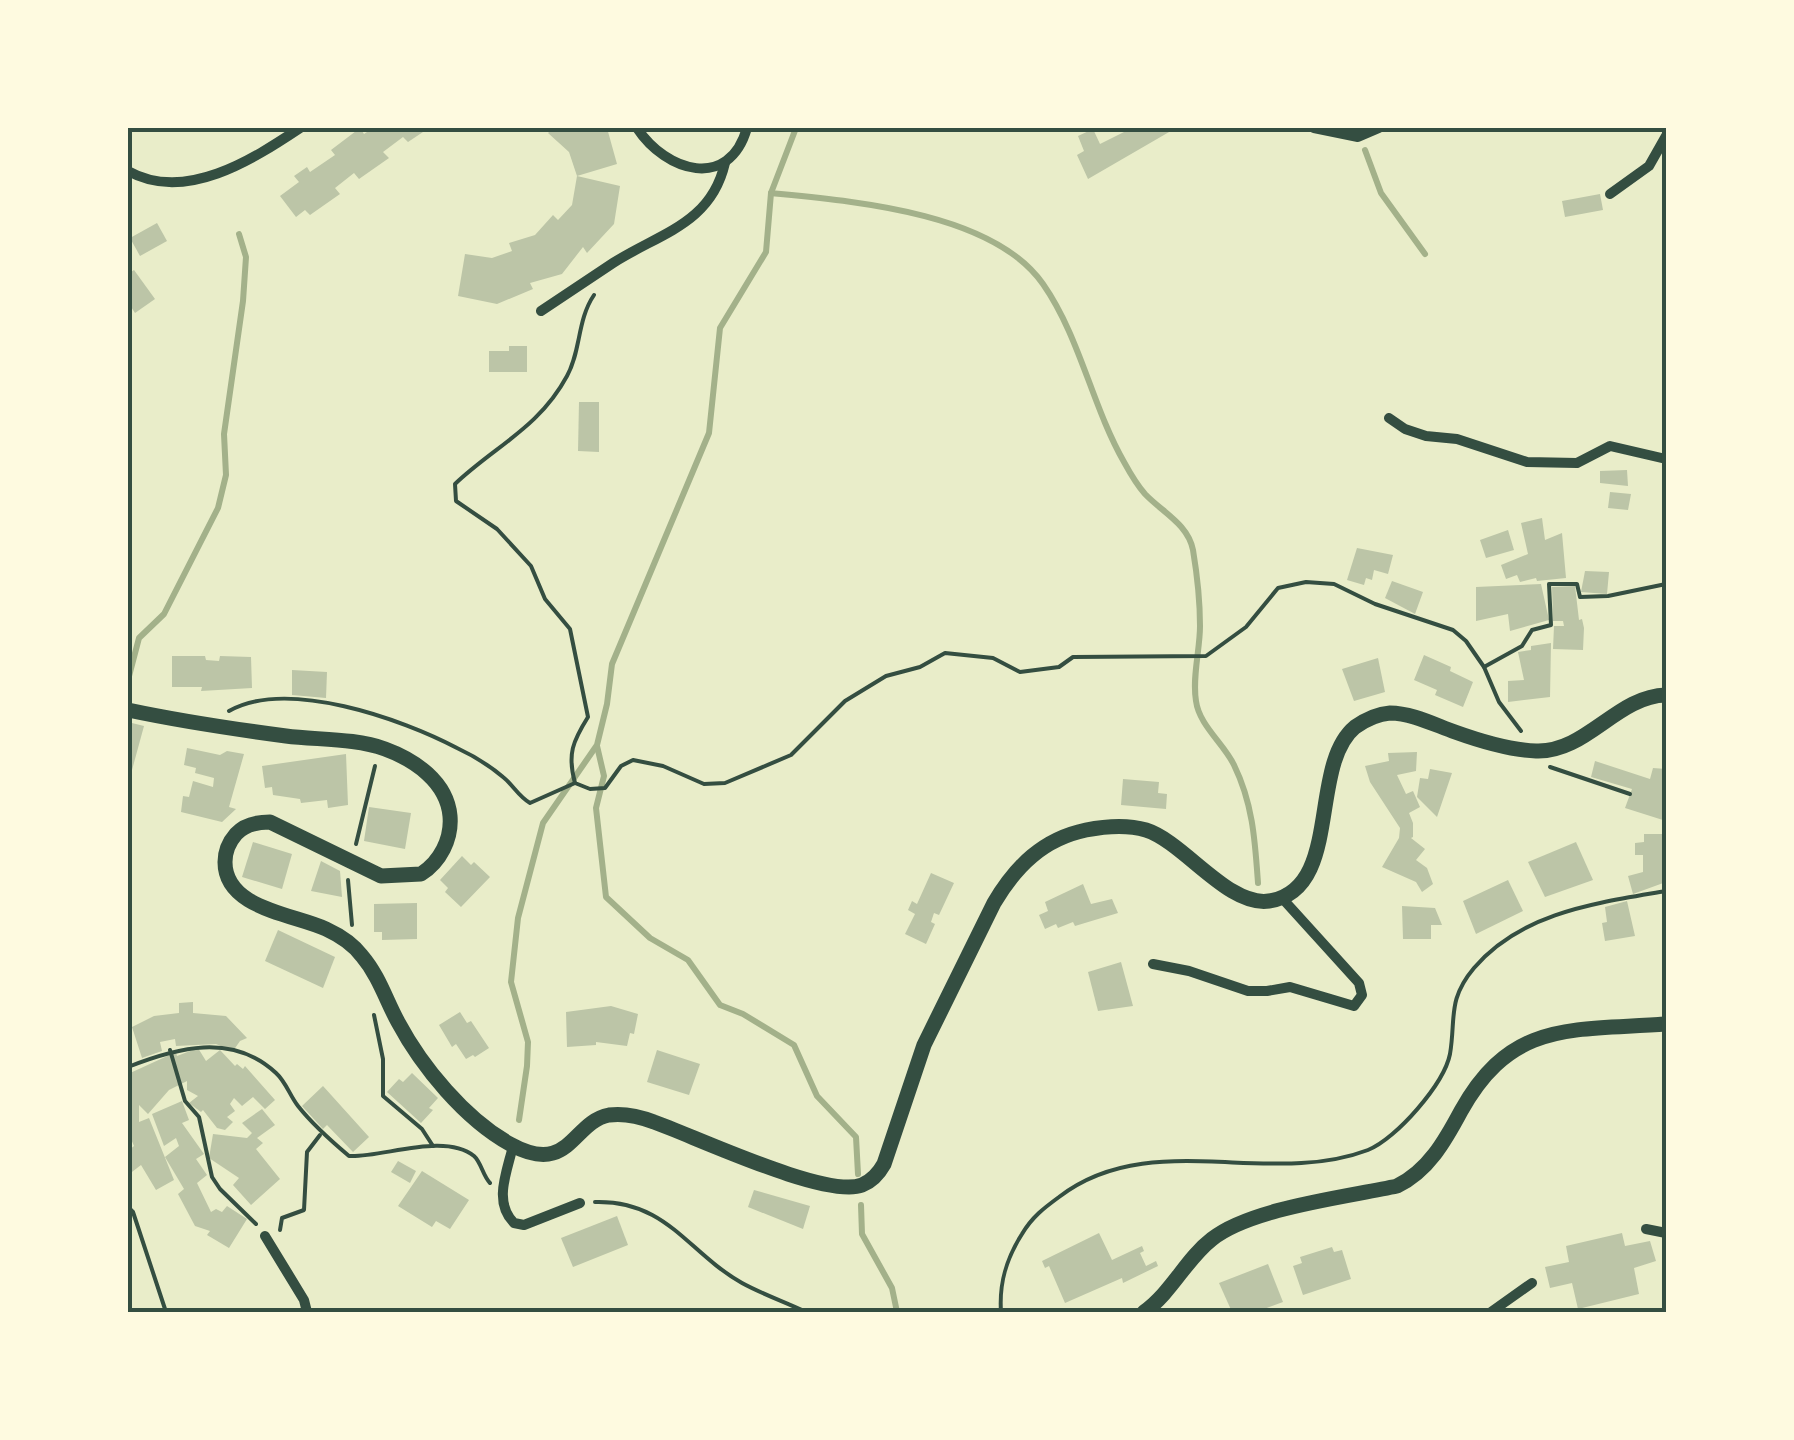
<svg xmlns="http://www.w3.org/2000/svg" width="1794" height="1440" font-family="Rubik,sans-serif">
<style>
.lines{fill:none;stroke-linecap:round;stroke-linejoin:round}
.stream{stroke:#a3b18a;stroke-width:6}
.building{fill:#bcc5a7}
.path{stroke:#344e41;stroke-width:4}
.minor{stroke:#344e41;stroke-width:10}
.tertiary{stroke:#344e41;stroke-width:15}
.neatline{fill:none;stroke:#344e41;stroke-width:4}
</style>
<rect width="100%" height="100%" fill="#e9edc9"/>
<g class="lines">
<!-- stream -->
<g class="stream">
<path d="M1365 150 1381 193 1425 254"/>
<path d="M771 193C852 201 993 212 1043 284 1080 337 1092 406 1124 462 1130 473 1137 485 1145 494 1162 512 1188 524 1193 550 1197 574 1200 601 1200 626 1200 650 1192 677 1196 701 1199 725 1224 744 1234 765 1253 804 1255 841 1258 883"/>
<path d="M128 680 139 638 164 614 218 508 226 475 224 434 243 301 246 257 239 234"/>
<path d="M597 746 604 776 596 808 606 897 650 938 688 960 720 1005 743 1014 794 1045 817 1096 856 1137 858 1174"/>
<path d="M519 1120 527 1066 528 1042 511 982 518 918 543 823 597 745 607 704 612 664 709 433 720 328 766 252 771 193 796 128"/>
<path d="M861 1205 862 1234 892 1288 897 1312"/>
<path d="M128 1310 131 1312"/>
</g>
</g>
<!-- building -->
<g class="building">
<path d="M360 128 364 134 373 128H429L408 142 403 137 383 152 389 158 359 179 354 173 335 188 340 194 310 215 305 210 296 217 280 196 299 182 294 176 307 167 310 172 335 155 331 150Z"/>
<path d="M553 128H607L617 164 577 176 569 152 548 133Z"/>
<path d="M1132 128H1176L1088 179 1077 155 1084 151 1078 136 1093 129 1100 144Z"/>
<path d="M577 176 620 186 614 224 587 253 583 247 562 274 530 283 533 289 497 304 458 296 465 254 492 258 512 251 509 243 535 235 553 215 558 220 572 205Z"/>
<path d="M1600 194 1603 210 1565 217 1562 201Z"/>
<path d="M157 223 167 241 140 256 130 238Z"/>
<path d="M134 270 155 299 135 313 128 302V274Z"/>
<path d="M509 346H527V372H489V351H509Z"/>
<path d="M579 402H599V452L578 451Z"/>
<path d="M1627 470 1628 486 1600 483V471Z"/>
<path d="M1610 492 1631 494 1628 510 1608 508Z"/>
<path d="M1542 518 1545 540 1562 533 1566 578 1537 581 1536 578 1520 582 1517 575 1506 579 1501 565 1528 554 1521 523Z"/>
<path d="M1508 530 1514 550 1486 558 1480 540Z"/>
<path d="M1357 548 1393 555 1388 574 1374 570 1372 580 1366 578 1364 585 1347 580Z"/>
<path d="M1585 571 1609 572 1607 594 1581 592Z"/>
<path d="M1392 581 1423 592 1415 614 1385 598Z"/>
<path d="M1541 584 1549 620 1510 631 1508 614 1476 621V587Z"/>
<path d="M1575 586 1579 620 1582 619 1584 628 1583 650 1553 649 1554 626H1564L1563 621H1553L1552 587Z"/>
<path d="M1551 643 1550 697 1508 702V681L1524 680 1518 652 1531 650V646Z"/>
<path d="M1424 655 1451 667 1450 671 1473 682 1463 707 1435 695 1437 690 1414 680Z"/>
<path d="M172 656H205L206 660 219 661 220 656 251 657 252 688 201 691 202 687H172Z"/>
<path d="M1378 658 1385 692 1354 701 1342 669Z"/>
<path d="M292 670 327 672 326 698 292 695Z"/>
<path d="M128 722 144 726 129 781H128Z"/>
<path d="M187 748 220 755 227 751 244 754 229 807 236 809 222 822 181 812 183 796 189 797 193 781 213 787 214 778 195 773 196 768 184 765Z"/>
<path d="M1417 752 1416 771 1397 775 1406 794 1413 791 1420 807 1409 813 1413 823V837L1411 838 1425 849 1416 860 1427 868 1433 884 1422 892 1416 882 1382 867 1399 838 1400 828 1370 782 1365 766 1389 761 1388 753Z"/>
<path d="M346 754 348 805 328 808 327 800 301 803 300 799 273 795 272 787 265 788 262 766Z"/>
<path d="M1595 761 1650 779 1653 768 1666 769V821L1625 808 1632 789 1591 777Z"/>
<path d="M1430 769 1452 773 1437 817 1417 797 1420 778 1428 779Z"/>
<path d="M1123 779 1159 782 1158 793 1167 794 1166 809 1121 805Z"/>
<path d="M369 807 411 813 405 849 364 841Z"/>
<path d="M1644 834H1666V882L1633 894 1628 876 1643 872V855H1635V843L1644 842Z"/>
<path d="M253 842 292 854 282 889 242 877Z"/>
<path d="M1576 842 1593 880 1545 897 1528 862Z"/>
<path d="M462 856 471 865 474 862 490 877 461 907 445 892 448 888 440 880Z"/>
<path d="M321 861 340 871 342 897 311 891Z"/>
<path d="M931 873 954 883 939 915 934 913 931 922 935 924 926 944 905 934 915 914 908 910 912 901 917 904Z"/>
<path d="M1508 880 1523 911 1476 934 1463 901Z"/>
<path d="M1083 884 1091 904 1112 899 1118 913 1075 926 1073 922 1058 928 1056 924 1045 929 1039 915 1048 911 1045 902Z"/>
<path d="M1627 901 1635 936 1605 941 1602 923 1607 922 1605 907Z"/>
<path d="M417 903V939L382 940V932H374V904Z"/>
<path d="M1402 906 1435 908 1442 925H1431V939H1403Z"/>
<path d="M278 930 335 957 323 988 265 961Z"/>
<path d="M1121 962 1133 1006 1098 1011 1088 972Z"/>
<path d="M193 1002V1013L226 1016 247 1038 240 1041 233 1051 216 1044 176 1046 175 1039 160 1042 162 1051 142 1058 132 1027 154 1016 179 1013V1003Z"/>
<path d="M611 1006 638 1014 634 1034 630 1033 627 1046 596 1042V1045L567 1047 566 1012Z"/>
<path d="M460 1012 467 1023 471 1021 489 1048 475 1057 473 1055 466 1059 456 1044 452 1047 439 1025Z"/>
<path d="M198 1048 206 1061 220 1050 235 1066 237 1064 243 1069 245 1066 275 1100 265 1109 253 1097 242 1106 234 1098 230 1104 235 1111 227 1117 233 1122 225 1130 217 1128 203 1110 201 1112 189 1103 198 1096 187 1090V1081L169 1090 148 1114 139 1105V1122L149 1118 174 1180 156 1190 141 1165 128 1175V1151L134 1146 128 1132V1074L176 1052 177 1056Z"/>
<path d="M657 1050 700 1064 689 1095 647 1082Z"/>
<path d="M412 1073 438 1098 429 1108 433 1110 421 1123 387 1092 399 1079 403 1082Z"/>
<path d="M323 1086 369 1137 353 1152 327 1125 323 1129 302 1106Z"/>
<path d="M182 1101 189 1120 182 1123 204 1154 196 1159 207 1175 197 1183 211 1212 216 1209 222 1212 227 1206 247 1219 229 1248 207 1235 210 1231 195 1226 178 1194 184 1189 165 1157 179 1146 176 1138 164 1146 152 1114Z"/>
<path d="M262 1109 275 1125 257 1138 263 1143 256 1149 280 1179 251 1205 233 1185 239 1178 209 1158 213 1134 247 1138 252 1133 242 1123Z"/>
<path d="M398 1161 416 1171 410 1183 391 1172Z"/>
<path d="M422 1171 469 1200 450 1229 436 1221 432 1227 398 1206Z"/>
<path d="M754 1190 810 1206 803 1229 748 1207Z"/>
<path d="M617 1216 628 1245 573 1267 561 1238Z"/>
<path d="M1099 1233 1112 1260 1142 1246 1144 1251 1140 1253 1146 1266 1156 1261 1158 1266 1123 1283 1122 1278 1065 1303 1049 1266 1045 1268 1042 1261Z"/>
<path d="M1622 1233 1625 1246 1650 1241 1656 1261 1634 1268 1639 1294 1578 1309 1572 1283 1550 1288 1545 1267 1569 1262 1566 1246Z"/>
<path d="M1332 1247 1334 1252 1342 1250 1351 1279 1303 1295 1293 1266 1302 1263 1300 1257Z"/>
<path d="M1268 1264 1283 1302 1256 1312H1232L1219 1283Z"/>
</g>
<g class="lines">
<!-- path -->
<g class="path">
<path d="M594 295C577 320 581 351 567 376 539 428 495 446 455 484L456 501 497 529 531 566 545 599 570 629 588 717C573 741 567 754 575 783L590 789 605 788 621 766 633 760 663 766 704 784 725 783 791 755 845 701 886 676 920 667 945 653 993 658 1020 672 1059 667 1073 657 1206 656 1246 627 1278 588 1306 582 1334 584 1375 604 1453 630 1466 641 1484 667 1499 702 1521 731"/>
<path d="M1484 667 1522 646 1532 630 1551 625 1549 584H1577L1580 597 1608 596 1666 584"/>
<path d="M229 711C287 678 402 719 457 748 472 755 490 766 503 777 513 785 519 797 530 803L575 783"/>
<path d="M1550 767 1630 794"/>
<path d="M356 844 375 766"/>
<path d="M348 880 352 925"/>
<path d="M374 1015 383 1059V1096L422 1129 433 1146"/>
<path d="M170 1050 185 1101 199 1117 212 1177 220 1189 256 1224"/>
<path d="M128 1067C176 1048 232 1032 276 1073 286 1082 290 1096 298 1106 313 1125 330 1140 349 1156 382 1158 444 1132 474 1156 481 1162 483 1176 490 1183"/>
<path d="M595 1202C667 1200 687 1252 742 1283 762 1294 785 1302 806 1312"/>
<path d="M128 1207 133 1212 166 1312"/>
<path d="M280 1230 282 1218 304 1210 307 1152 320 1135"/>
<path d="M1001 1312C999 1283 1006 1259 1022 1234 1032 1217 1044 1208 1059 1197 1150 1127 1268 1188 1368 1150 1396 1139 1444 1084 1450 1054 1456 1019 1447 1000 1474 968 1522 912 1597 903 1666 891"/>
</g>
<!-- minor -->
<g class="minor">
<path d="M637 128C666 172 729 191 747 128"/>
<path d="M1314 128 1358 137 1379 128"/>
<path d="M128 171C185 203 252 160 300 128"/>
<path d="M1610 194 1649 166 1666 136"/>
<path d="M541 311C565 295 589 279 613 263 660 233 711 224 725 163"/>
<path d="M1389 418 1405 429 1426 436 1457 439 1527 462 1577 463 1610 446 1666 459"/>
<path d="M1153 964 1189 971 1248 991H1267L1290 987 1354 1006 1362 995 1359 983 1281 897"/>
<path d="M513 1146C507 1172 493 1202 514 1223L524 1225 580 1203"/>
<path d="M1646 1229 1666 1233"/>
<path d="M265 1236 304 1300 307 1312"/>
<path d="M1491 1312 1532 1283"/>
</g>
<!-- tertiary -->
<g class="tertiary">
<path d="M128 710C180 721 233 729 286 736 317 740 355 738 385 749 415 760 447 782 450 816 452 839 440 862 421 874L381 876 270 822C257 822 245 824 236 834 229 842 225 852 225 862 225 909 294 914 326 929 339 935 353 944 362 956 379 976 386 1000 398 1022 422 1067 465 1119 510 1144 570 1177 572 1122 609 1115 624 1113 641 1117 654 1122 694 1136 826 1199 862 1185 872 1181 879 1173 884 1164L924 1045 994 903C1016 866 1043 839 1086 830 1106 826 1126 824 1146 830 1184 842 1228 907 1269 901 1343 890 1308 766 1355 727 1365 720 1377 714 1390 713 1412 713 1435 725 1455 732 1480 741 1509 750 1536 751 1586 753 1617 696 1666 695"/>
<path d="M1144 1312C1172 1292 1186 1259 1212 1239 1251 1208 1347 1197 1397 1186 1428 1171 1445 1141 1461 1111 1512 1019 1573 1031 1666 1024"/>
</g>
</g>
<!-- border -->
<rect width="1794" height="1440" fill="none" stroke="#fefae0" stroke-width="260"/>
<rect x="130" y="130" width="1534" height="1180" class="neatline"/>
</svg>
